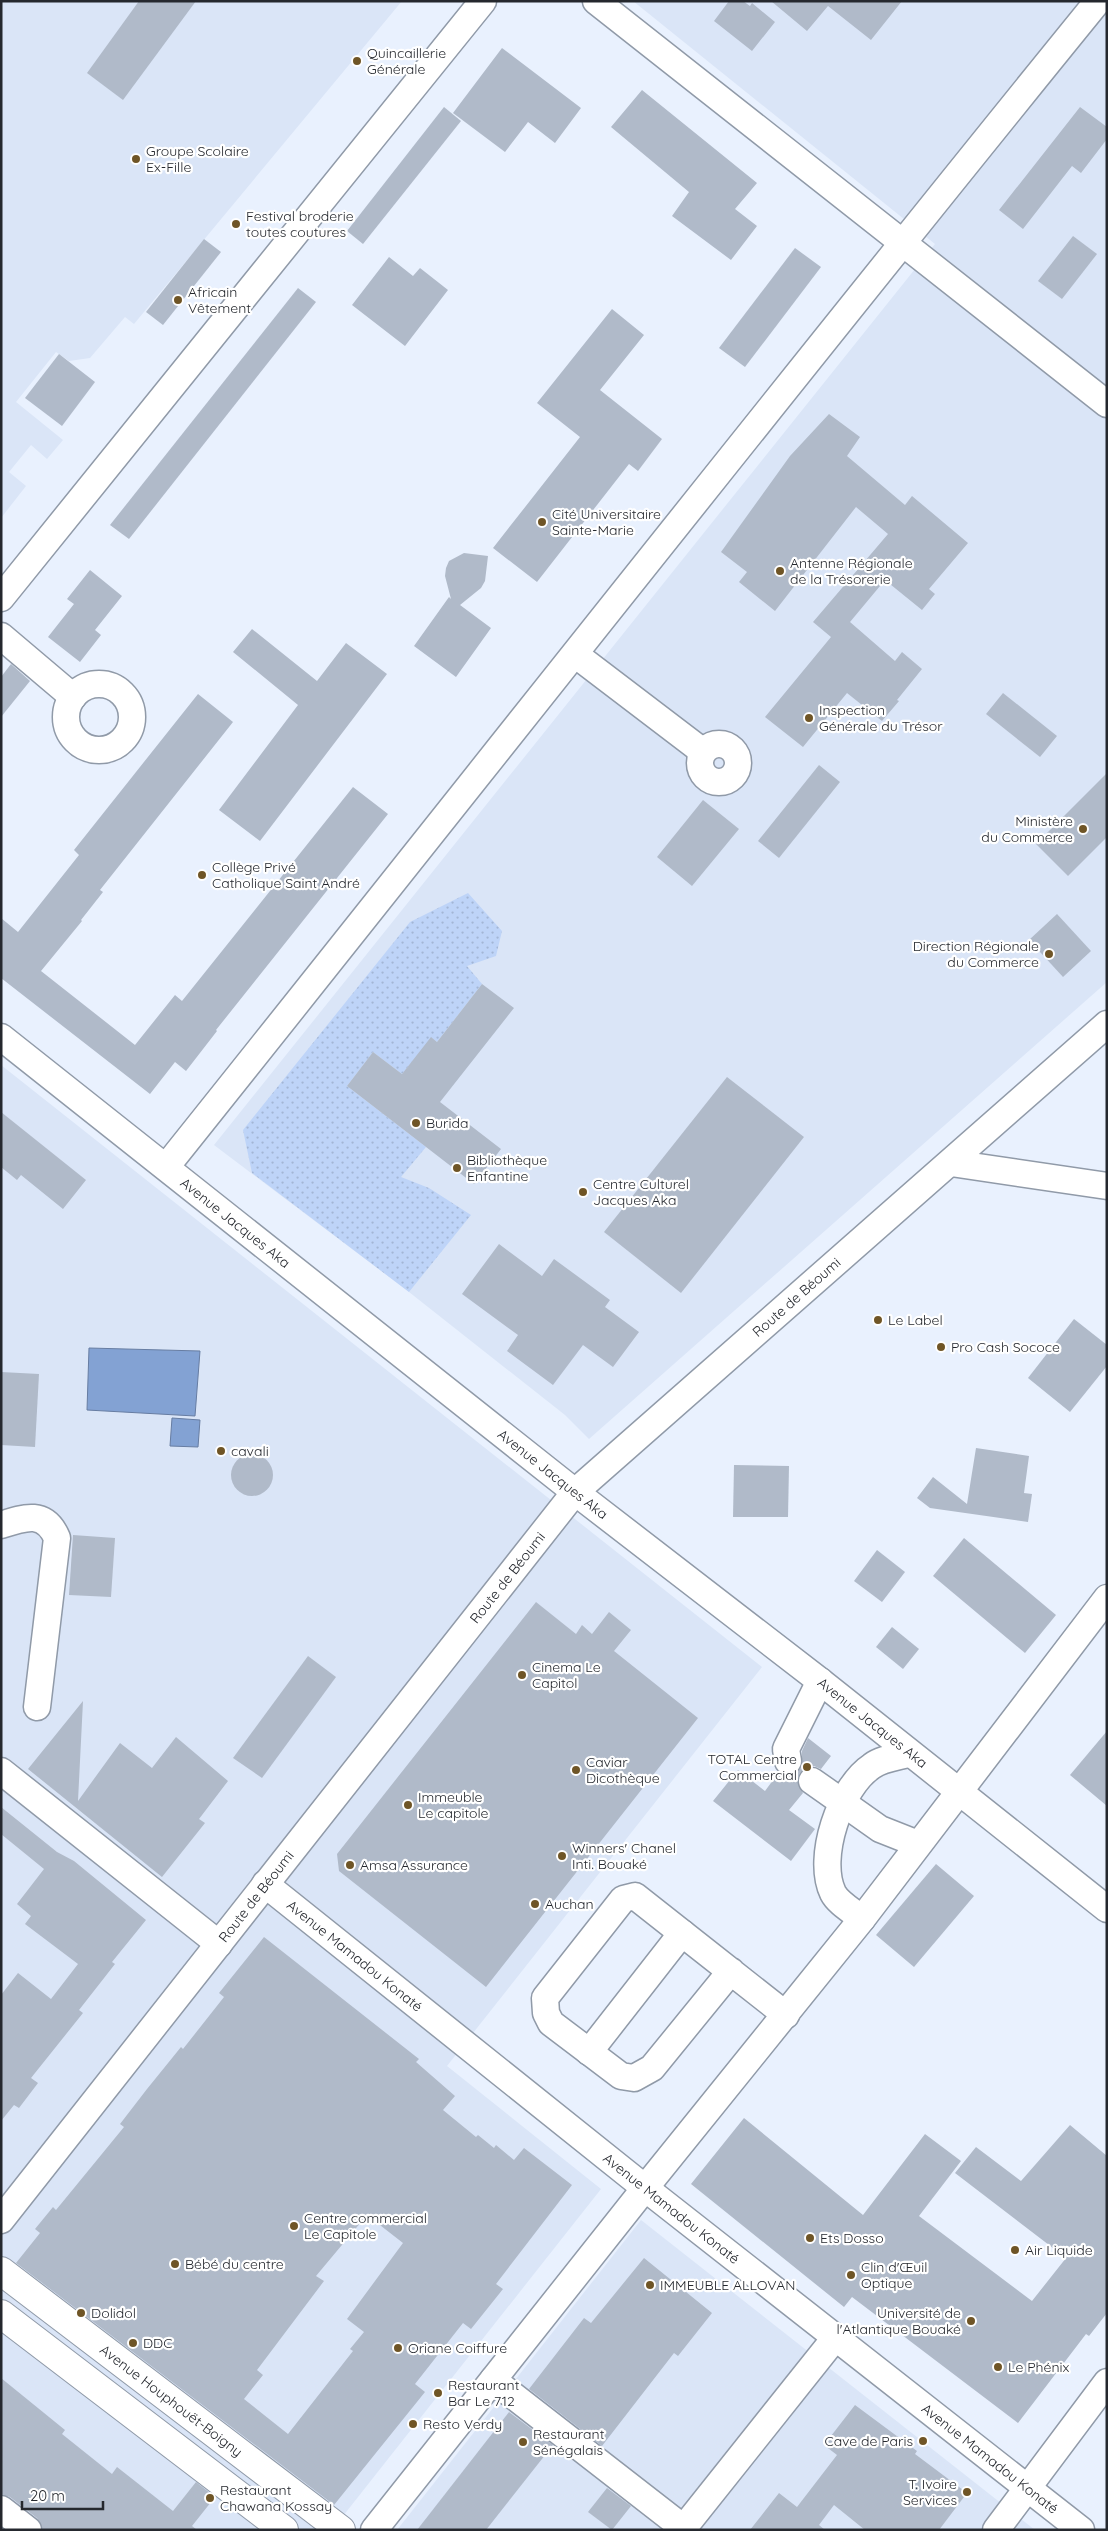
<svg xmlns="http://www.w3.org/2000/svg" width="1108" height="2531" font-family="Quicksand,sans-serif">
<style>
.built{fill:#dae5f7}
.grass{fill:url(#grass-dots)}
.water{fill:#83a2d3;stroke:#677da2}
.building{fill:#b0bac9;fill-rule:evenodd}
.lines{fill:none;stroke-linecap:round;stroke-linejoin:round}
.minor-casing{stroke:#909aa8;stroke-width:29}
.highway-casing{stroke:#909aa8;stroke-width:30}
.minor{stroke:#fff;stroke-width:26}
.highway{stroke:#fff;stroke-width:28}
.poi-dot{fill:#6f5526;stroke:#fff;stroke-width:2}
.labels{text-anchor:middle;stroke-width:4.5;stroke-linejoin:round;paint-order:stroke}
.poi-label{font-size:14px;fill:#25282e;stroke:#fff;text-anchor:start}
.street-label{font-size:14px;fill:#25282e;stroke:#fff}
</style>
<defs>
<pattern id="grass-dots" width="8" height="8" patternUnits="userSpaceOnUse" patternTransform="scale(1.25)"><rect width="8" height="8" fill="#bed4f8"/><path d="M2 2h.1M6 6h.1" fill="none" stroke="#a3b6d5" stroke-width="1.8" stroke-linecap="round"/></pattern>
</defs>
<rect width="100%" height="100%" fill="#e9f1fe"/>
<!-- built -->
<g class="built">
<path d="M1 1H402L134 324 125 317 90 358 69 361 56 352 16 402 63 440 47 459 31 445 9 472 26 486 1 518Z"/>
<path d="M633 1H1107V982L589 1439 565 1415 409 1292 214 1145 935 244Z"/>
<path d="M1 1065 762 1667 447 2066 601 2189 332 2530H1Z"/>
<path d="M641 2220 1035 2530H397Z"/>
</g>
<!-- grass -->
<path class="grass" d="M468 893 502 931 496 956 467 966 482 984 437 1042 432 1038 402 1074 373 1052 347 1086 426 1147 401 1177 429 1188 471 1215 409 1292 252 1173 243 1130 410 922Z"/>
<!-- water -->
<g class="water">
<path d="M89 1348 200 1351 195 1416 87 1410Z"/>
<path d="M172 1418 200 1420 198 1447 170 1446Z"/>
</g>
<!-- building -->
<g class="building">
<path d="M139 1H196L123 100 87 73Z"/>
<path d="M729 1H743L750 6 752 3 775 22 752 51 714 21Z"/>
<path d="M771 1H902L871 40 828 6 807 31Z"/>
<path d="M502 48 581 108 555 143 528 122 505 152 453 113Z"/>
<path d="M642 90 757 183 735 209 757 226 731 260 672 216 689 192 611 127Z"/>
<path d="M444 107 461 121 363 244 347 231Z"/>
<path d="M1080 107 1107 127V139L1081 173 1072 166 1023 229 999 210Z"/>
<path d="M1073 236 1097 254 1062 299 1038 281Z"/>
<path d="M204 239 221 252 163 325 146 312Z"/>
<path d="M795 248 821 267 745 367 719 348Z"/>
<path d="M389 257 413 276 420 268 448 290 405 346 352 305Z"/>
<path d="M298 288 316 302 129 539 110 525Z"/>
<path d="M612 309 644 335 600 390 662 439 638 471 629 464 537 582 493 548 580 437 537 403Z"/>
<path d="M59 354 95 382 62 426 25 398Z"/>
<path d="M829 414 860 437 847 456 905 505 912 496 968 543 929 589 935 594 922 610 885 580 850 622 895 661 902 652 922 669 897 700 899 701 882 721 847 693 803 747 765 717 831 637 813 622 888 534 856 507 775 611 739 582 747 572 721 552 790 456Z"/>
<path d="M464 553 488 556 485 581 481 588 460 605 491 628 456 677 414 646 449 597 451 599 445 576 446 568 449 561Z"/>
<path d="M90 570 122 596 95 630 101 635 80 662 48 637 74 604 67 599Z"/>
<path d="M252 629 317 681 346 643 387 674 260 841 219 810 298 705 233 652Z"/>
<path d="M11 664 30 681 1 717V677Z"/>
<path d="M1003 693 1057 736 1040 757 986 714Z"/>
<path d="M198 694 233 722 100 890 103 892 81 920 82 921 41 971 135 1045 175 995 182 1001 353 787 388 814 216 1030 217 1031 186 1071 175 1062 150 1094 1 978V918L18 932 79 855 74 850Z"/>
<path d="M819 765 840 782 779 858 758 841Z"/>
<path d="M1107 773V837L1068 876 1036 844Z"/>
<path d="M703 800 739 829 692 886 657 857Z"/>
<path d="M1057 914 1091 951 1063 977 1029 940Z"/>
<path d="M482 984 514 1008 440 1102 501 1149 474 1184 347 1086 373 1052 402 1074 431 1037 437 1042Z"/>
<path d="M727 1077 804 1137 681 1293 604 1232Z"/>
<path d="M1 1112 86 1180 63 1209 21 1175 17 1180 1 1167Z"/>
<path d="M499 1244 542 1276 554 1259 610 1300 605 1307 639 1332 613 1367 583 1345 553 1385 507 1351 518 1335 462 1294Z"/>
<path d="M1074 1319 1107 1345V1366L1070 1412 1028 1378Z"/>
<path d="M1 1372 39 1374 35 1447 1 1445Z"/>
<path d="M976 1448 1029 1456 1024 1493 1032 1494 1028 1522 930 1508 917 1498 933 1477 967 1504Z"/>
<circle cx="252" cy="1475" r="21"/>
<path d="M734 1465 789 1466 788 1517H733Z"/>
<path d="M73 1535 115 1538 111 1597 69 1595Z"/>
<path d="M964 1538 1056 1615 1025 1653 933 1576Z"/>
<path d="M877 1550 905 1572 882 1602 854 1581Z"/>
<path d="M536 1602 576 1634 582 1625 592 1634 609 1612 631 1630 614 1651 698 1718 486 1987 339 1871 337 1854Z"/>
<path d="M892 1627 919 1649 903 1669 876 1647Z"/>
<path d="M308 1656 336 1677 262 1778 233 1758Z"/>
<path d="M83 1701 78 1801 120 1743 152 1768 176 1737 228 1781 199 1819 205 1823 162 1877 28 1769Z"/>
<path d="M1107 1731V1806L1070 1775Z"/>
<path d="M808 1738 831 1756 821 1769 814 1766 806 1767 800 1773 797 1780 803 1793 789 1810 815 1829 791 1861 713 1801 738 1770 765 1791 779 1772 790 1776 797 1773 802 1766V1751Z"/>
<path d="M1 1807 57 1852 74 1861 146 1920 112 1962 115 1964 79 2010 83 2013 31 2078 38 2083 19 2108 14 2105 1 2121V1995L18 1973 51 1999 78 1964 25 1924 31 1916 17 1904 44 1869 1 1834Z"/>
<path d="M936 1864 974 1896 914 1967 876 1935Z"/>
<path d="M264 1937 419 2059 416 2062 455 2096 443 2110 476 2137 478 2135 494 2148 496 2145 514 2160 524 2148 572 2185 496 2284 503 2289 471 2329 463 2323 415 2384 425 2392 334 2505 16 2263 40 2233 35 2229 53 2207 56 2210 124 2127 120 2124 147 2089 181 2047 183 2049 224 1997 219 1993ZM367 2215 403 2243 347 2319 364 2332 350 2349 353 2351 288 2434 244 2399 263 2375 257 2370 324 2281 316 2276Z"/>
<path d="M744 2118 863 2215 925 2134 961 2161 919 2216 1032 2301 1066 2258 955 2173 976 2147 1021 2181 1070 2125 1107 2156V2313L1089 2336 1086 2334 1018 2423 852 2297 844 2307 691 2184Z"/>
<path d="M644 2258 712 2313 678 2356 674 2353 602 2446 529 2389 584 2318 591 2323Z"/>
<path d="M1 2378 65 2430 62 2434 112 2474 117 2467 173 2511 196 2482 215 2497 192 2526 197 2530H43L37 2518 10 2497 1 2494Z"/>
<path d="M855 2405 917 2451 915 2454 967 2493 939 2530H865L834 2505 819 2525 825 2530H750L779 2493 797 2507 837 2455 824 2445Z"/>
<path d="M509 2412 553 2445 486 2530H417Z"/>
<path d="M607 2488 631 2506 612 2530 588 2512Z"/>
</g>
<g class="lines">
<!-- minor casing -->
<g class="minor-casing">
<g id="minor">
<path d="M596 1 1107 404"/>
<path d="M1 598 483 1"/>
<path d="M1 636 73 697"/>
<path d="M576 655 702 751"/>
<circle cx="99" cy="717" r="33"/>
<circle cx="719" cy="763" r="19"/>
<path id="s1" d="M1 1037 575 1492 820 1681 1107 1909"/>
<path d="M951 1163 1107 1186"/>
<path d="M166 1167C477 778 784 387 1098 1"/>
<path d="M1 1525C25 1517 45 1510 57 1538L37 1707"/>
<path d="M788 1761 786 1749 820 1681"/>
<path d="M1 1771 219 1944"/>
<path d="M812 1781 880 1829 918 1844"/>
<path id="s2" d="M265 1884 645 2188 1081 2530"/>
<path d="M862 1919C854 1912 838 1903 833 1893 816 1858 840 1787 872 1766 881 1759 897 1757 908 1754"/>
<path d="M731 1971 652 2068 634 2078 621 2076 551 2023 546 2013 545 1998 623 1899 635 1896C685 1936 736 1975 786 2015"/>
<path d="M589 2052 682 1933"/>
<path id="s3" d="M1 2220 575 1492 1107 1024"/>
<path d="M493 2380 686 2530"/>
<path d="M1 2509 28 2530"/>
<path d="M374 2530 645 2188 862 1919 1107 1598"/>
<path d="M682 2530 835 2338"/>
<path d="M996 2530 1107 2382"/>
</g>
</g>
<!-- highway casing -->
<g class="highway-casing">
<g id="highway">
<path id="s4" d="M1 2271 341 2530"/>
<path d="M1 2314 284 2530"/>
</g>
</g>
<!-- minor -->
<use href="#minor" class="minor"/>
<!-- highway -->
<use href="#highway" class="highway"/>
</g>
<!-- markers -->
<g class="poi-dot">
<circle cx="357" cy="61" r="5"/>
<circle cx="136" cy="159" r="5"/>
<circle cx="236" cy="224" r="5"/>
<circle cx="178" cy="300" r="5"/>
<circle cx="542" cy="522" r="5"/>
<circle cx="780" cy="571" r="5"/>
<circle cx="809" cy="718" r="5"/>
<circle cx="1083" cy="829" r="5"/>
<circle cx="202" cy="875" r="5"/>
<circle cx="1049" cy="954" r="5"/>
<circle cx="416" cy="1123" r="5"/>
<circle cx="457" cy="1168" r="5"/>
<circle cx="583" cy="1192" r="5"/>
<circle cx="878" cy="1320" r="5"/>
<circle cx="941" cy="1347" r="5"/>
<circle cx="221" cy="1451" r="5"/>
<circle cx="522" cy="1675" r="5"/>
<circle cx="807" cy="1767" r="5"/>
<circle cx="576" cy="1770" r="5"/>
<circle cx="408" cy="1805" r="5"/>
<circle cx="562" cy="1856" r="5"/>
<circle cx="350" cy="1865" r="5"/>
<circle cx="535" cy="1904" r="5"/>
<circle cx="294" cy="2226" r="5"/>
<circle cx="810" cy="2238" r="5"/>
<circle cx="1015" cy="2250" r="5"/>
<circle cx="175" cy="2264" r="5"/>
<circle cx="851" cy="2275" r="5"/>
<circle cx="650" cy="2285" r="5"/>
<circle cx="81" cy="2313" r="5"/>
<circle cx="971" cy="2321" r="5"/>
<circle cx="133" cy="2343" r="5"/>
<circle cx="398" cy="2348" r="5"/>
<circle cx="998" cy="2367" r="5"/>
<circle cx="438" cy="2393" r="5"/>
<circle cx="413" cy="2424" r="5"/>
<circle cx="923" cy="2441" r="5"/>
<circle cx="523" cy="2442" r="5"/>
<circle cx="967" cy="2492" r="5"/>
<circle cx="210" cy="2498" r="5"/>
</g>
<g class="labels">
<!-- poi labels -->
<g class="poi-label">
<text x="367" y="58">Quincaillerie<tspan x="367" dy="16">Générale</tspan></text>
<text x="146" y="156">Groupe Scolaire<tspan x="146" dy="16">Ex-Fille</tspan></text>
<text x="246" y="221">Festival broderie<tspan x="246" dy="16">toutes coutures</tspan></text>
<text x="188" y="297">Africain<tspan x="188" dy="16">Vêtement</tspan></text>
<text x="552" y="519">Cité Universitaire<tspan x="552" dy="16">Sainte-Marie</tspan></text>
<text x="790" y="568">Antenne Régionale<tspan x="790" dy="16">de la Trésorerie</tspan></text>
<text x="819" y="715">Inspection<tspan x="819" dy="16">Générale du Trésor</tspan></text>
<text x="1073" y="826" text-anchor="end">Ministère<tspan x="1073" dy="16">du Commerce</tspan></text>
<text x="212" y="872">Collège Privé<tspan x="212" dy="16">Catholique Saint André</tspan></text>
<text x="1039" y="951" text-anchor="end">Direction Régionale<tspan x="1039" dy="16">du Commerce</tspan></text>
<text x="426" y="1128">Burida</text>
<text x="467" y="1165">Bibliothèque<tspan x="467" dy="16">Enfantine</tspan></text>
<text x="593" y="1189">Centre Culturel<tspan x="593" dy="16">Jacques Aka</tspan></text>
<text x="888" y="1325">Le Label</text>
<text x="951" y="1352">Pro Cash Sococe</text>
<text x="231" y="1456">cavali</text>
<text x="532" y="1672">Cinema Le<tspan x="532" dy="16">Capitol</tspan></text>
<text x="797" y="1764" text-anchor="end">TOTAL Centre<tspan x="797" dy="16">Commercial</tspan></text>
<text x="586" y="1767">Caviar<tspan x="586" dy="16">Dicothèque</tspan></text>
<text x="418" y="1802">Immeuble<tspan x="418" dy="16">Le capitole</tspan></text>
<text x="572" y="1853">Winners' Chanel<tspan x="572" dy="16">Inti. Bouaké</tspan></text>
<text x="360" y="1870">Amsa Assurance</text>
<text x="545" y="1909">Auchan</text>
<text x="304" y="2223">Centre commercial<tspan x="304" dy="16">Le Capitole</tspan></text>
<text x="820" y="2243">Ets Dosso</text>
<text x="1025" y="2255">Air Liquide</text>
<text x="185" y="2269">Bébé du centre</text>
<text x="861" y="2272">Clin d'Œuil<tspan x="861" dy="16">Optique</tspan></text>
<text x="660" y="2290">IMMEUBLE ALLOVAN</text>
<text x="91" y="2318">Dolidol</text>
<text x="961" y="2318" text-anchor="end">Université de<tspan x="961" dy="16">l'Atlantique Bouaké</tspan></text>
<text x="143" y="2348">DDC</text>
<text x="408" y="2353">Oriane Coiffure</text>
<text x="1008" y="2372">Le Phénix</text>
<text x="448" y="2390">Restaurant<tspan x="448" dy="16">Bar Le 712</tspan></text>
<text x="423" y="2429">Resto Verdy</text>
<text x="533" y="2439">Restaurant<tspan x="533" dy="16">Sénégalais</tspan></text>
<text x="913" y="2446" text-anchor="end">Cave de Paris</text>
<text x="957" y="2489" text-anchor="end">T. Ivoire<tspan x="957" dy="16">Services</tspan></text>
<text x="220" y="2495">Restaurant<tspan x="220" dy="16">Chawana Kossay</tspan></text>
</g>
<!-- street labels -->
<g class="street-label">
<text dy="5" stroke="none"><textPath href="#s1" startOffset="299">Avenue Jacques Aka</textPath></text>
<text dy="5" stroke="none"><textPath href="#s3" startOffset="1222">Route de Béoumi</textPath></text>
<text dy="5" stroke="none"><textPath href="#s1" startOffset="704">Avenue Jacques Aka</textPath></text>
<text dy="5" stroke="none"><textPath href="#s3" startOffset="818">Route de Béoumi</textPath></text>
<text dy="5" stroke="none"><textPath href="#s1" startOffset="1109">Avenue Jacques Aka</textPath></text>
<text dy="5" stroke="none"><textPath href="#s3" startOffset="412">Route de Béoumi</textPath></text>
<text dy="5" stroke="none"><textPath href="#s2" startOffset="115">Avenue Mamadou Konaté</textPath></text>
<text dy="5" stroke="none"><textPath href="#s2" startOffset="520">Avenue Mamadou Konaté</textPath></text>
<text dy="5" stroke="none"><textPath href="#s4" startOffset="214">Avenue Houphouët-Boigny</textPath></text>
<text dy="5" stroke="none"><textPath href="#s2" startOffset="925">Avenue Mamadou Konaté</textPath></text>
</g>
</g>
<!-- border -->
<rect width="1108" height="2531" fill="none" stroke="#25282e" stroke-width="5"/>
<!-- scale -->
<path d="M22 2501v8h81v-8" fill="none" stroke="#25282e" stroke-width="2.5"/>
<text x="30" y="2501" font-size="15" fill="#25282e" stroke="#ffffff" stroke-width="4" paint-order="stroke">20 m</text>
</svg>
